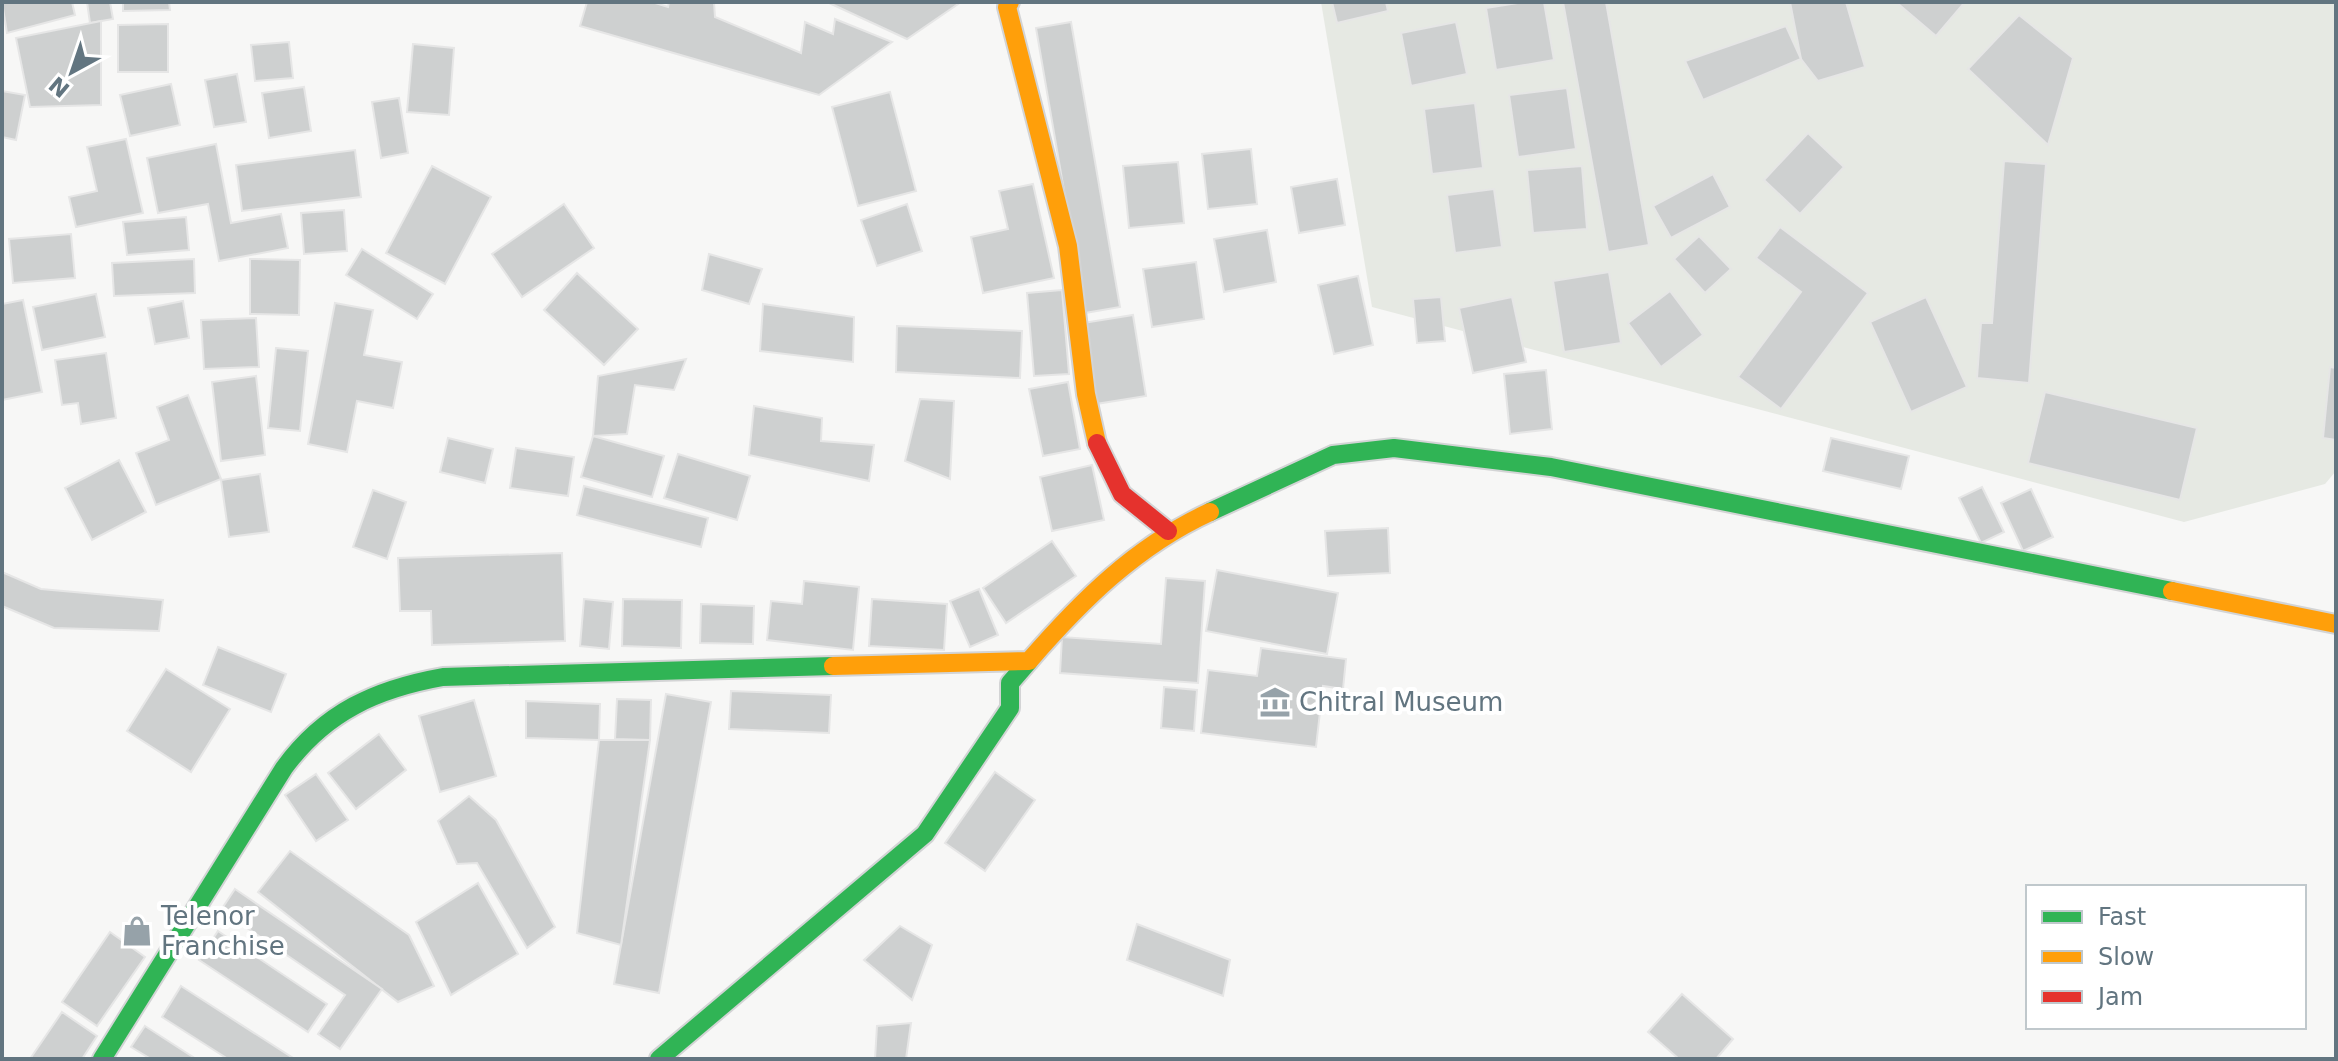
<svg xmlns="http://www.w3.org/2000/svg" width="2338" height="1061" font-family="'DejaVu Sans',sans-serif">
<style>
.green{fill:#e6e9e3}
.building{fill:#ced0d0;stroke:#e6e6e6;stroke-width:2}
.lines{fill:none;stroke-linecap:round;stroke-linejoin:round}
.fast-casing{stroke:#d3d4d5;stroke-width:22}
.slow-casing{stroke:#d3d4d5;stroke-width:22}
.jam-casing{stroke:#d3d4d5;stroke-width:22}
.fast{stroke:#30b455;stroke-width:18}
.slow{stroke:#ff9f0a;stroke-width:18}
.jam{stroke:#e5322d;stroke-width:18}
.labels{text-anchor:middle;stroke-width:8;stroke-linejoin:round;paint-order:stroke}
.poi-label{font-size:26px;fill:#627580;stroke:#fff;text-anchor:start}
</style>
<rect width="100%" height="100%" fill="#f7f7f6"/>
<!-- green -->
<path class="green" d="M1321 2H2336V471L2325 484 2184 522 1372 307Z"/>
<!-- building -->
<g class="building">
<path d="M2 2H72L75 15 7 33Z"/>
<path d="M87 2H110L113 19 90 23Z"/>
<path d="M123 2H169L170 10 123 11Z"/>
<path d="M587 2H652L668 7 669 2H714L715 17 801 53 805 22 833 34 835 19 892 42 819 95 580 26Z"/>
<path d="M827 2H961L907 39Z"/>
<path d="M1332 2H1386L1388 11 1337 23Z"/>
<path d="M1524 2H1544L1554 60 1496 70 1486 8Z"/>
<path d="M1563 2H1606L1649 245 1608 252Z"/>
<path d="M1790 2H1846L1865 67 1818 81 1801 59Z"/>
<path d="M1896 2H1965L1936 36Z"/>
<path d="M2019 15 2073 58 2048 145 1968 69Z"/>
<path d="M101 21V105L30 107 16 38Z"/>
<path d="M1071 22 1120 307 1085 313 1036 28Z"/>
<path d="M1456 22 1467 74 1411 86 1401 33Z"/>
<path d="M168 24V72H118V25Z"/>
<path d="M1786 26 1801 59 1703 100 1685 61Z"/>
<path d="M289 42 293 78 255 81 251 45Z"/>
<path d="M413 44 454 48 449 115 407 112Z"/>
<path d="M237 74 246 122 214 127 205 80Z"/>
<path d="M171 84 180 125 130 136 120 95Z"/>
<path d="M304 87 311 131 269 138 262 93Z"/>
<path d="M1567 88 1576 149 1518 157 1509 95Z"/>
<path d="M2 91 25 95 16 140 2 137Z"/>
<path d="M890 92 916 191 858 206 832 107Z"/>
<path d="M399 98 408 153 381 158 372 102Z"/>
<path d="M1475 103 1483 168 1432 174 1424 109Z"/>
<path d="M1808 133 1844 167 1800 214 1764 180Z"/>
<path d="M126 139 143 213 76 227 69 197 97 191 87 147Z"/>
<path d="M216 144 231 223 281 214 288 248 219 261 208 204 158 213 147 158Z"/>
<path d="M1251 149 1257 204 1208 209 1202 154Z"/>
<path d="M355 150 361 197 242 211 236 165Z"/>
<path d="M2004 161 2046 164 2029 383 1977 378 1981 323H1992Z"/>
<path d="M1178 162 1184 223 1129 228 1123 166Z"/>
<path d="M432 166 491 197 445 284 386 253Z"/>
<path d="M1582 166 1587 229 1533 233 1527 170Z"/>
<path d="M1713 174 1730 207 1671 238 1653 206Z"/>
<path d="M1337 179 1345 225 1299 233 1291 187Z"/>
<path d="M1033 184 1054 278 983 293 971 237 1008 229 999 191Z"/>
<path d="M1494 189 1502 247 1455 253 1447 195Z"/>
<path d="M564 204 594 248 522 297 492 254Z"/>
<path d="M907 204 922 251 877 266 861 220Z"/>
<path d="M344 210 347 251 304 254 301 213Z"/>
<path d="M186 217 189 250 127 255 123 222Z"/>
<path d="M1780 227 1868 293 1781 409 1738 377 1801 292 1756 258Z"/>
<path d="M1267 230 1276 282 1224 292 1214 239Z"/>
<path d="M71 234 75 278 13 283 9 239Z"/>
<path d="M1699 236 1731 269 1705 293 1674 259Z"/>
<path d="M362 249 433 294 417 319 346 275Z"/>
<path d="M709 254 762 269 749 304 702 290Z"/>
<path d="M194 259 195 293 114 296 112 263Z"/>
<path d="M250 259 300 260 299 315 250 314Z"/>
<path d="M1196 262 1204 319 1152 327 1143 269Z"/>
<path d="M1609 272 1621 343 1564 352 1553 281Z"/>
<path d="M577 273 638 329 604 365 544 310Z"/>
<path d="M1358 276 1373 345 1334 354 1318 285Z"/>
<path d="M1062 290 1069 374 1034 376 1027 293Z"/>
<path d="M1670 291 1703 335 1661 367 1628 323Z"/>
<path d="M96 294 105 337 42 350 33 307Z"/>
<path d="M1441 297 1445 341 1417 343 1413 299Z"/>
<path d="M1512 297 1526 362 1473 373 1459 308Z"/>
<path d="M1926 297 1967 387 1911 412 1870 322Z"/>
<path d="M23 300 42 392 2 400V304Z"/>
<path d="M183 301 189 338 155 344 148 308Z"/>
<path d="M335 303 373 310 364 355 402 362 393 408 357 401 347 452 308 444Z"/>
<path d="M763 304 854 317 853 362 760 351Z"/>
<path d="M1133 315 1146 396 1096 404 1083 323Z"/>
<path d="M256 318 259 367 204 369 201 320Z"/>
<path d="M897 326 1022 331 1020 378 896 372Z"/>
<path d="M276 348 308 351 300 431 268 428Z"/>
<path d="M106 353 116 418 81 424 78 403 62 405 55 360Z"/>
<path d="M686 359 674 390 635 385 627 434 593 436 598 376Z"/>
<path d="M2330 367 2336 368V440L2323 438Z"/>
<path d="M1546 370 1552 429 1510 434 1504 374Z"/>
<path d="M256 376 265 455 221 461 212 382Z"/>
<path d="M1068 382 1080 449 1043 456 1029 389Z"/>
<path d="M2045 392 2197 428 2180 500 2028 463Z"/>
<path d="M188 395 221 479 156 505 136 453 169 440 157 407Z"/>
<path d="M920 399 954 401 950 479 905 461Z"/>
<path d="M754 406 822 418 821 441 874 445 869 481 749 455Z"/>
<path d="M593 436 664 456 652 497 581 477Z"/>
<path d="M448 438 493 449 485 483 440 472Z"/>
<path d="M1831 438 1909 456 1901 489 1823 471Z"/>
<path d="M516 448 574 457 568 496 510 488Z"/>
<path d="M678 454 750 476 737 520 664 498Z"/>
<path d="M119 460 146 512 92 540 65 488Z"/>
<path d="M1092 465 1104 520 1052 531 1040 477Z"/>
<path d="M260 474 269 532 229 537 221 480Z"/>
<path d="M584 486 708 518 701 547 577 515Z"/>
<path d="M1982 487 2004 532 1981 543 1959 498Z"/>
<path d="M2031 489 2053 537 2023 551 2001 503Z"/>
<path d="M373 490 406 502 387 559 353 547Z"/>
<path d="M1388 528 1390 573 1328 576 1325 531Z"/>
<path d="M1052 541 1076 576 1006 623 983 588Z"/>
<path d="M562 553 565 641 432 645 431 611H400L398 558Z"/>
<path d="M1217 570 1338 593 1327 654 1206 631Z"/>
<path d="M2 572 41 589 163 600 159 631 54 628 2 606Z"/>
<path d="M1166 578 1205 581 1198 683 1060 673 1062 637 1161 644Z"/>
<path d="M804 581 859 587 853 650 767 640 771 601 802 604Z"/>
<path d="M979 589 998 635 970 647 950 601Z"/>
<path d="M584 599 613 602 609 649 580 646Z"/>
<path d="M623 599 682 600 681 648 622 646Z"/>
<path d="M872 599 947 604 944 650 869 646Z"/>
<path d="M701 604 754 606 753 644 700 643Z"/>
<path d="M218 647 286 674 271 712 203 685Z"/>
<path d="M1261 648 1346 659 1343 689 1323 686 1316 747 1201 733 1208 670 1257 676Z"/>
<path d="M166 669 230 709 191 772 127 731Z"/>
<path d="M1164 687 1197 690 1194 731 1161 728Z"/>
<path d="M731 691 831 695 829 733 729 729Z"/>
<path d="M666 694 711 702 659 993 614 984Z"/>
<path d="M617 699 651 700 650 740 615 739Z"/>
<path d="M474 700 496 776 440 792 419 716Z"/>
<path d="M526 701 600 704 599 740 526 738Z"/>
<path d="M379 734 406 770 356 809 328 773Z"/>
<path d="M599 740H650L621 945 577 933Z"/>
<path d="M995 772 1035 800 985 871 945 843Z"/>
<path d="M316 774 348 820 316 841 285 795Z"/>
<path d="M469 796 496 820 555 927 527 948 477 863 457 864 438 821Z"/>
<path d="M290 851 409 935 434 986 398 1002 258 892Z"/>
<path d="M478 883 518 954 451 995 416 922Z"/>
<path d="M235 889 382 989 340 1049 318 1034 345 995 221 910Z"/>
<path d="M1137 924 1230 960 1223 996 1127 960Z"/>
<path d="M900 926 932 945 912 1000 864 960Z"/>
<path d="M218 931 327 1004 308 1032 199 960Z"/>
<path d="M110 932 145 957 97 1026 62 1002Z"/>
<path d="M181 986 293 1058 292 1059H228L162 1017Z"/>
<path d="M1682 994 1733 1039 1716 1059H1679L1648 1032Z"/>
<path d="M62 1012 97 1036 82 1059H30Z"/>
<path d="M911 1023 906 1059H875L877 1026Z"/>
<path d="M145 1026 196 1059H151L131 1047Z"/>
</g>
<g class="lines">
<!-- fast casing -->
<g class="fast-casing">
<g id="fast">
<path d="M1210 512 1333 455 1394 448 1551 467 2172 591"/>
<path d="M102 1059 284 768C325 712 376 689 443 677L833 666"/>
<path d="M659 1059 925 834 1010 708V683L1029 661"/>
</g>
</g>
<!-- slow casing -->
<g class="slow-casing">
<g id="slow">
<path d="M1010 2 1007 7 1068 246 1086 394 1097 443"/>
<path d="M2172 591 2336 624"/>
<path d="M833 666 1029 661C1081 601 1136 546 1210 512"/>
</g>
</g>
<!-- jam casing -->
<g class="jam-casing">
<path id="jam" d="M1097 443 1122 494 1168 531"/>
</g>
<!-- fast -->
<use href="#fast" class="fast"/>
<!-- slow -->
<use href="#slow" class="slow"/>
<!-- jam -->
<use href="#jam" class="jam"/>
</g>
<!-- icons -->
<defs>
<g id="museum-bare" transform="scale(2.4)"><path d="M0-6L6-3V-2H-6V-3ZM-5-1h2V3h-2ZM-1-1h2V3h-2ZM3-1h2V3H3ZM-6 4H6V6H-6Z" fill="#96a2a9" stroke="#fff" stroke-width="2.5" paint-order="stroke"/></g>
<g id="shop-bare" transform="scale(2.4)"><path d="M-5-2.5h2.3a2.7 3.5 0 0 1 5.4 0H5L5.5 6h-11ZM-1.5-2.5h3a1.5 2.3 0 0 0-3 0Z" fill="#96a2a9" stroke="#fff" stroke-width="2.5" paint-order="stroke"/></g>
</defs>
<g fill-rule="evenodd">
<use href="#museum-bare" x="1275" y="702"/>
<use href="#shop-bare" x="137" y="931"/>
</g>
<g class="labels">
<!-- poi labels -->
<g class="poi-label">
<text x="1299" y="711">Chitral Museum</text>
<text x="161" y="925">Telenor<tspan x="161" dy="30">Franchise</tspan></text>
</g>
</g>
<!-- border -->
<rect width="2338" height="1061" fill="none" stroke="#627580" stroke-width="8"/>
<!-- legend -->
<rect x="2026" y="885" width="280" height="144" fill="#ffffff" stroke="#c0c8cc" stroke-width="2"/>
<rect x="2042" y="911" width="40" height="12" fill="#30b455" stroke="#c0c8cc" stroke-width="2"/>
<text x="2098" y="925" font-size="24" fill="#627580">Fast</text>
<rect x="2042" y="951" width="40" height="12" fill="#ff9f0a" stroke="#c0c8cc" stroke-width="2"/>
<text x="2098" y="965" font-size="24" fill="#627580">Slow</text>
<rect x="2042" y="991" width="40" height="12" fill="#e5322d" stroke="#c0c8cc" stroke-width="2"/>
<text x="2098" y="1005" font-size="24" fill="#627580">Jam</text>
<!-- north arrow -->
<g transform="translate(72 72) rotate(220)" stroke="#ffffff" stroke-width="6" paint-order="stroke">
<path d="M0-6L14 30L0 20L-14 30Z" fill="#627580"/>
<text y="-12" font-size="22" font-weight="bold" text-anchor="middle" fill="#627580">N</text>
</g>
</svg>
